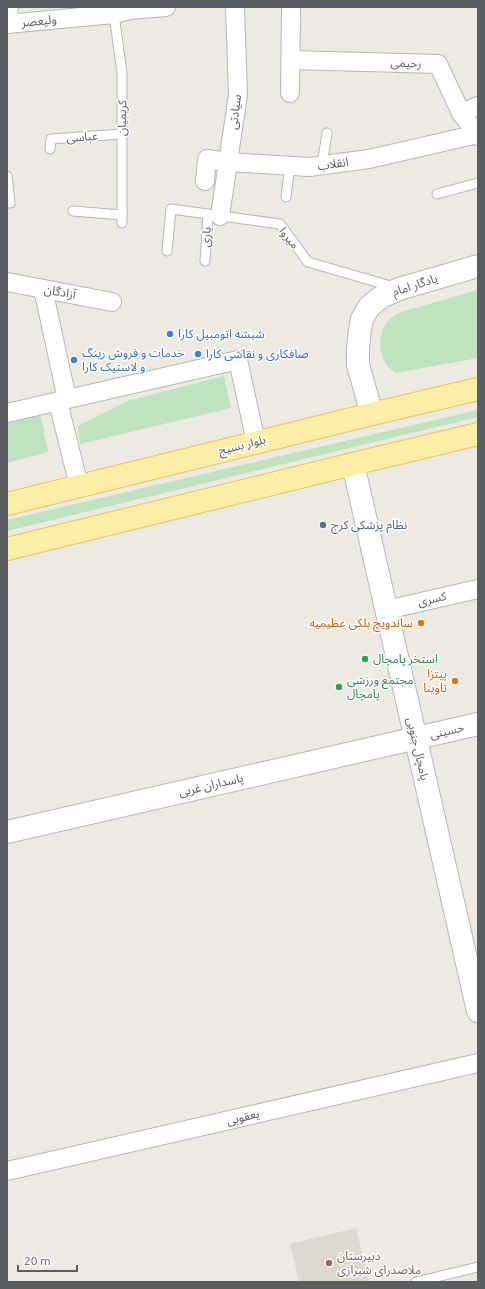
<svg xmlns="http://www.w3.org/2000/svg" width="485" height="1289" font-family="Ubuntu,'Noto Sans Arabic',sans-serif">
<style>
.education{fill:#dcd9cf}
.green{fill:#bee3be}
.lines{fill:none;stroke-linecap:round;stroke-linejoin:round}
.service-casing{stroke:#b4b7bb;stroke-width:11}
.minor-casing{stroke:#b4b7bb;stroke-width:20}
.tertiary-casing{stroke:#b4b7bb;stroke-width:24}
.primary-casing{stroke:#ebc35b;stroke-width:24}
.service{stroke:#fff;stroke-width:9}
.minor{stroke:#fff;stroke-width:18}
.tertiary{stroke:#fff;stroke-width:22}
.primary{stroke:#fbeea7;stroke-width:22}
.shop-dot{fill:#3f7fe0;stroke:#fff;stroke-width:1.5}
.service-dot{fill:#5c6f8a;stroke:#fff;stroke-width:1.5}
.food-dot{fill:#e8710a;stroke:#fff;stroke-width:1.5}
.leisure-dot{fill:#2e9e5b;stroke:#fff;stroke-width:1.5}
.education-dot{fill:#8d6e63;stroke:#fff;stroke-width:1.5}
.labels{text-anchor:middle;stroke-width:3;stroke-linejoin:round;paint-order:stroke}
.street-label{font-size:12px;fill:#5a5d61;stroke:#fff}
.shop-label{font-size:12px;fill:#366cbe;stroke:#fff;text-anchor:start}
.service-label{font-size:12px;fill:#4e5e75;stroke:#fff;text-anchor:start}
.food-label{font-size:12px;fill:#c56008;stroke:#fff;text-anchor:end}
.leisure-label{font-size:12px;fill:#27864d;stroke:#fff;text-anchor:start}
.education-label{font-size:12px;fill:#785e54;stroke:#fff;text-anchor:start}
</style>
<rect width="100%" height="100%" fill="#eceae1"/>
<!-- education -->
<path class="education" d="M356 1228 369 1282H299L290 1244Z"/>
<!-- green -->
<g class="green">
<path d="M478 290V358L395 373C392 370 388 367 386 364 378 350 378 330 390 319 393 316 397 314 401 312Z"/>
<path d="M224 376 231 408 80 444 78 426 127 401Z"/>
<path d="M478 410V417L7 531V520Z"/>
<path d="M40 412 48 452 7 463V420Z"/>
</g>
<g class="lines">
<!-- service casing -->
<g class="service-casing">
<g id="service">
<path d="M114 14 122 73V223"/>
<path d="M50 149 51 139 122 134"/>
<path d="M322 165 327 133"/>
<path d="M7 176 10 203"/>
<path d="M437 194 478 183"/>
<path d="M286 197 290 166"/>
<path d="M73 211 122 215"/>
<path d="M167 251 171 209 280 224 308 262 394 287"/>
<path d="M205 261 208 214"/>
<path d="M416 1282 478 1267"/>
</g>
</g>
<!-- minor casing -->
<g class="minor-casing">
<g id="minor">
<path d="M7 21 9 7"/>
<path d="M7 24 114 14 130 10 166 7"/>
<path d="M291 60 438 64 461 113 478 136"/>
<path d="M290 93 291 7"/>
<path d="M461 113 478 106"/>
<path d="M205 181 207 159 228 162 309 167 369 159 478 134"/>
<path d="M220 216 238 95 235 7"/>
<path d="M7 282 112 302"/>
<path d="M43 289 67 399"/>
<path d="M58 402 79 486"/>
<path d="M7 413 238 360 256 442"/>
<path d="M386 610 478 589"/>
<path d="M7 1171 478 1063"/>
</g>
</g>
<!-- tertiary casing -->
<g class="tertiary-casing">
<g id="tertiary">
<path d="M372 414 358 365V348L360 330 362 319 369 307 381 297 399 289 478 266"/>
<path d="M353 464 478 1011"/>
<path d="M7 832 478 724"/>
</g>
</g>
<!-- primary casing -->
<g class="primary-casing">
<g id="primary">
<path d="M7 504 372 414 478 389"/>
<path d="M7 549 353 464 478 434"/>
</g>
</g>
<!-- service -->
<use href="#service" class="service"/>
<!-- minor -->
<use href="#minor" class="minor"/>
<!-- tertiary -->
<use href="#tertiary" class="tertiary"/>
<!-- primary -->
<use href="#primary" class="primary"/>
</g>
<!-- markers -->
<g class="shop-dot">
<circle cx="170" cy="334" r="4"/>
<circle cx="198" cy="354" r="4"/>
<circle cx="74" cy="360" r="4"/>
</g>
<circle class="service-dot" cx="323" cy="525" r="4"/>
<g class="food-dot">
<circle cx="421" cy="623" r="4"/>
<circle cx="455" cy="681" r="4"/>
</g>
<g class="leisure-dot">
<circle cx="365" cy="659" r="4"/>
<circle cx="339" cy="687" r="4"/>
</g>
<circle class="education-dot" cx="329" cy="1263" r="4"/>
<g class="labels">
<!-- street labels -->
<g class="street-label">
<text transform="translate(39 21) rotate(-6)" y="4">ولیعصر</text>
<text transform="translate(406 63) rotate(2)" y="4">رحیمی</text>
<text transform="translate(235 112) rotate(-83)" y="4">سیادتی</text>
<text transform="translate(122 118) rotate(-89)" y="4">کریمیان</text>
<text transform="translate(82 137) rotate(-4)" y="4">عباسی</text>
<text transform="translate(333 164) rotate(-8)" y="4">انقلاب</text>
<text transform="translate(206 237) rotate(-86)" y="4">یاری</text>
<text transform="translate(289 238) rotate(51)" y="4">میروا</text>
<text transform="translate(415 285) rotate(-18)" y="4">یادگار امام</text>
<text transform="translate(60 292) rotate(10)" y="4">آزادگان</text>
<text transform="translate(242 445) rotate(-14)" y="4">بلوار بسیج</text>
<text transform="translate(432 599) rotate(-13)" y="4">کسری</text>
<text transform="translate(447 731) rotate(-13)" y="4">حسینی</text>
<text transform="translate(418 749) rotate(77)" y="4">پامچال جنوبی</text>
<text transform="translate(211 785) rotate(-13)" y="4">پاسداران غربی</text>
<text transform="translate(243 1117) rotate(-13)" y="4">یعقوبی</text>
</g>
<!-- shop labels -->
<g class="shop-label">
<text x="178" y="338">شیشه اتومبیل کارا</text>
<text x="82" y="357">خدمات و فروش رینگ<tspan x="82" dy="14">و لاستیک کارا</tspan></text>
<text x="206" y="358">صافکاری و نقاشی کارا</text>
</g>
<!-- service labels -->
<g class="service-label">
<text x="331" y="529">نظام پزشکی کرج</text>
</g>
<!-- food labels -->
<g class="food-label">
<text x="413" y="627">ساندویچ بلکی عظیمیه</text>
<text x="447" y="678">پیتزا<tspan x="447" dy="14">تاوینا</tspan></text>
</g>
<!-- leisure labels -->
<g class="leisure-label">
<text x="373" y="663">استخر پامچال</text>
<text x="347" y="684">مجتمع ورزشی<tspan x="347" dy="14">پامچال</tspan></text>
</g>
<!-- education labels -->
<g class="education-label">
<text x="337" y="1260">دبیرستان<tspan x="337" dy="14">ملاصدرای شیرازی</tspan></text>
</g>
</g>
<!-- border -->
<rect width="485" height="1289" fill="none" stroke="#5a5d61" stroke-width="16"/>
<!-- scale -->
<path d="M18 1265v6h59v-6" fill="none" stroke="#5a5d61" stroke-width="2"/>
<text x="24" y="1265" font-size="12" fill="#5a5d61" stroke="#ffffff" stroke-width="3" paint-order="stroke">20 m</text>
</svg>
